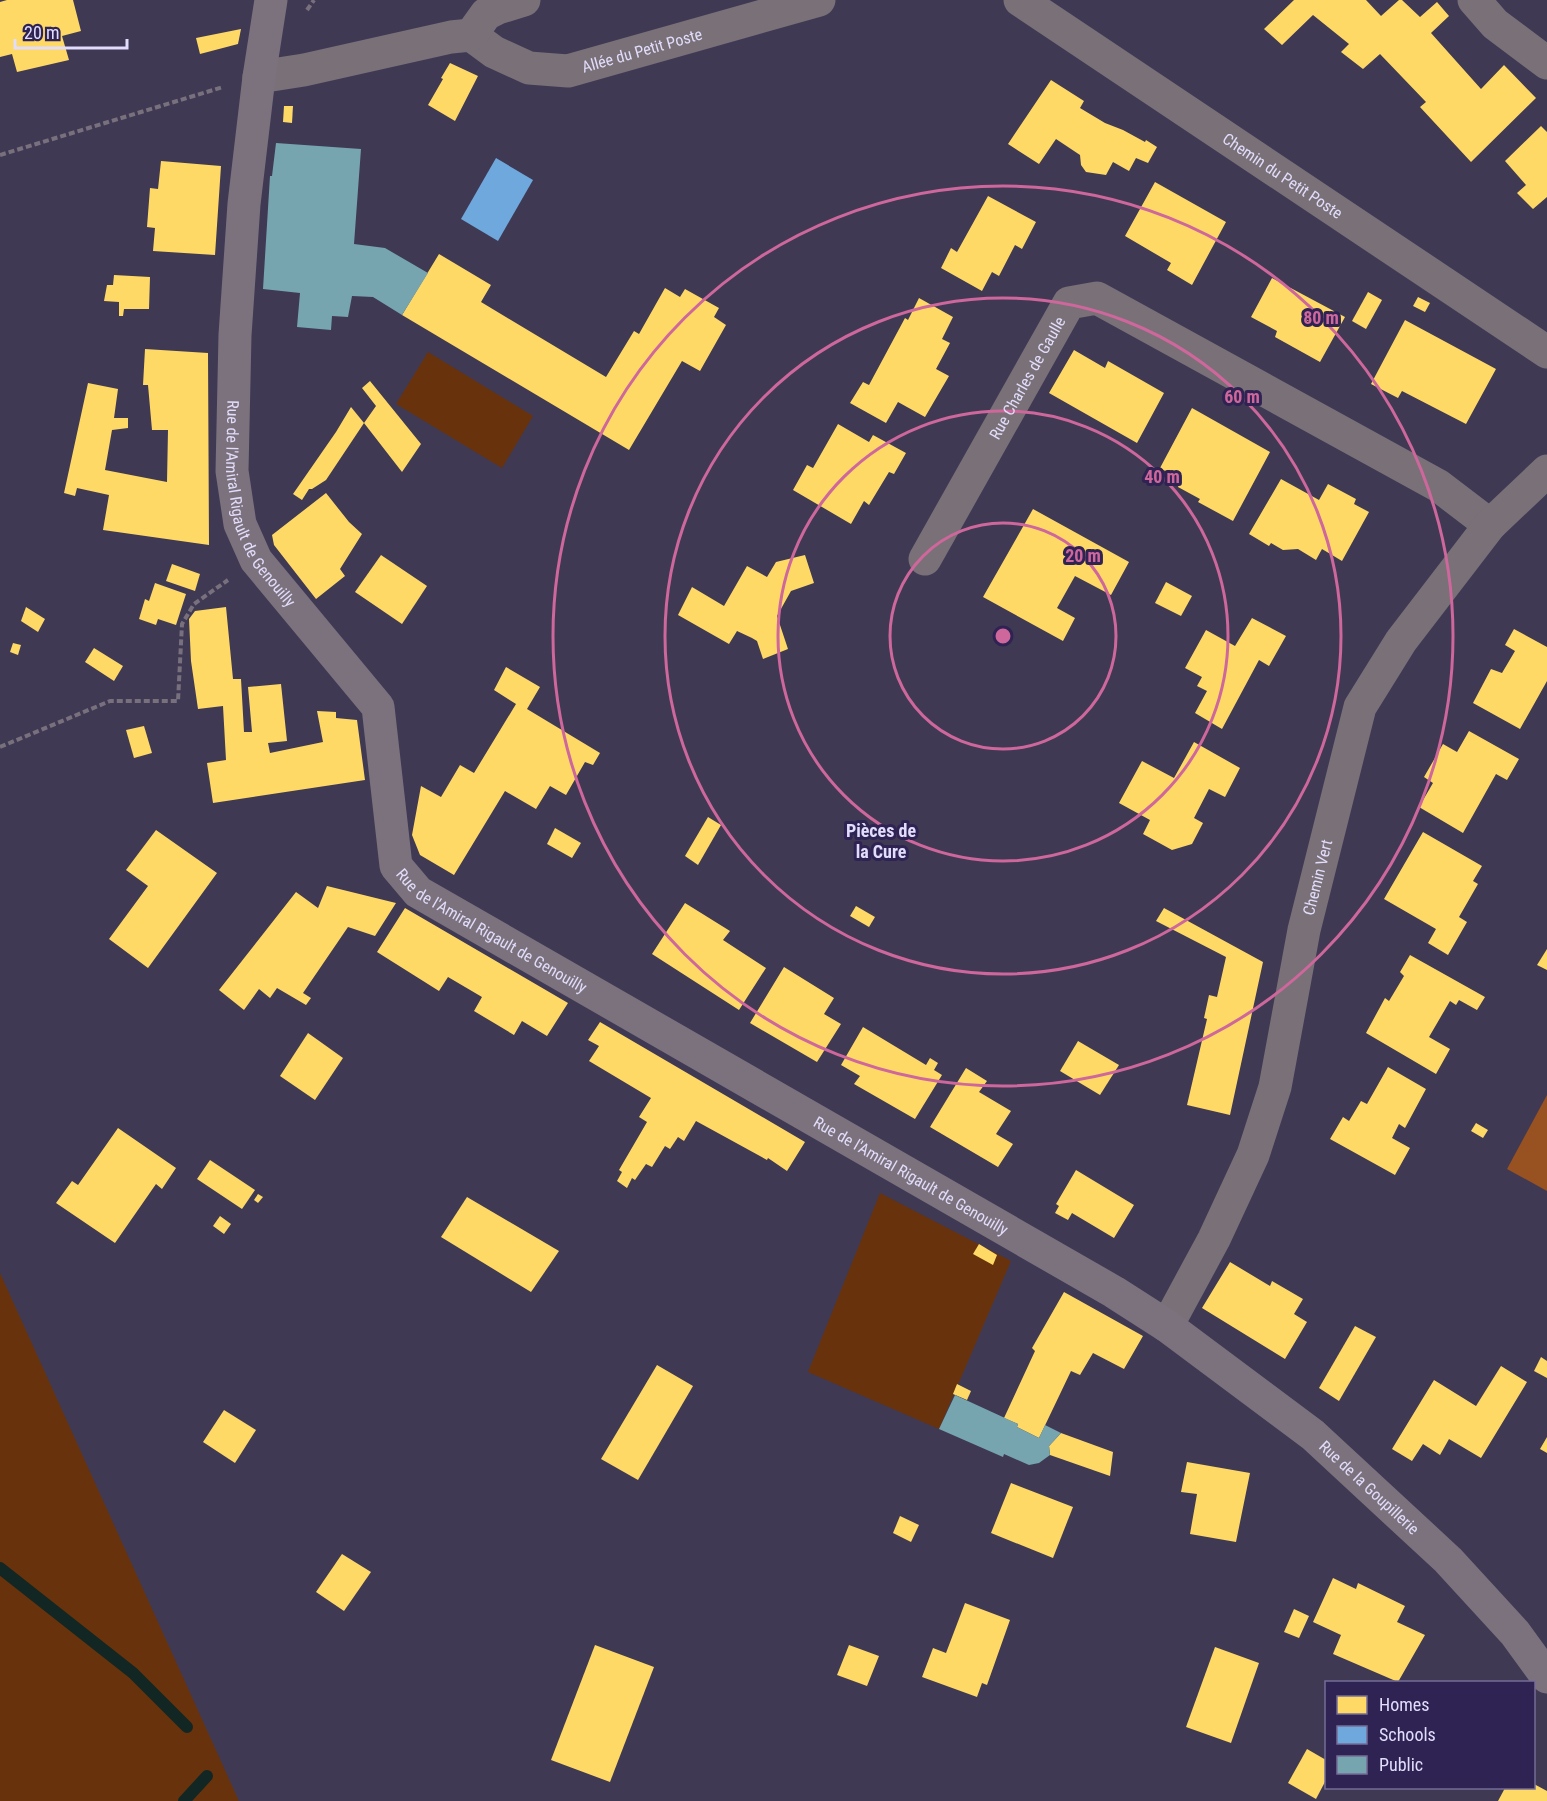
<svg xmlns="http://www.w3.org/2000/svg" width="1547" height="1801" font-family="'Roboto Condensed',sans-serif">
<style>
.green{fill:#68330c}
.forest{fill:#985121}
.homes{fill:#ffd966}
.schools{fill:#6fa8dc}
.public{fill:#76a5af}
.lines{fill:none;stroke-linecap:round;stroke-linejoin:round}
.stream{stroke:#122723;stroke-width:12}
.path{stroke:#78717d;stroke-width:4;stroke-dasharray:6 3;stroke-linecap:butt}
.street{stroke:#797078;stroke-width:33}
.secondary{stroke:#7c727d;stroke-width:33}
.ring{fill:none;stroke:#ce679b;stroke-width:3}
.labels{text-anchor:middle;stroke-width:6;stroke-linejoin:round;paint-order:stroke}
.street-label{font-size:16px;fill:#e1ddfb;stroke:#2f2353}
.neighbourhood-label{font-size:18px;font-weight:bold;fill:#e1ddfb;stroke:#2f2353}
.centre{fill:#ce679b;stroke:#2f2353;stroke-width:3}
.ring-label{font-size:18px;text-anchor:middle;font-weight:bold;fill:#ce679b;stroke:#2f2353;stroke-width:6;stroke-linejoin:round;paint-order:stroke}
</style>
<rect width="100%" height="100%" fill="#3f3954"/>
<!-- green -->
<g class="green">
<path d="M428 352 533 416 502 468 396 404Z"/>
<path d="M880 1193 1011 1261 939 1429 808 1372Z"/>
<path d="M0 1273 239 1801H0Z"/>
</g>
<!-- forest -->
<path class="forest" d="M1547 1095V1191L1507 1169Z"/>
<!-- homes -->
<g class="homes">
<path d="M7 0H73L81 31 62 36 69 60 17 72 12 54 0 57V2Z"/>
<path d="M1294 0H1366L1381 16 1399 0H1402L1420 17 1437 2 1449 16 1431 33 1481 89 1504 65 1536 98 1471 162 1420 107 1426 102 1380 54 1363 69 1341 52 1349 44 1313 15 1282 45 1264 29Z"/>
<path d="M241 29 238 44 200 54 196 38Z"/>
<path d="M450 63 478 76 455 121 428 105 443 79 441 78Z"/>
<path d="M1051 80 1084 101 1080 108 1105 123 1123 130 1145 142 1146 140 1157 147 1148 163 1136 158 1129 171 1113 162 1106 175 1086 172 1081 165 1080 155 1056 139 1039 164 1008 144Z"/>
<path d="M284 106H293L292 123 283 122Z"/>
<path d="M1541 126 1547 132V197L1533 209 1517 193 1526 185 1505 161Z"/>
<path d="M161 161 221 166 215 255 153 251 155 228 147 227 150 188 158 189Z"/>
<path d="M1155 182 1226 222 1192 285 1167 270 1171 263 1125 236Z"/>
<path d="M988 196 1036 222 1022 249 1015 245 999 276 992 272 982 291 941 268 951 248 957 252Z"/>
<path d="M439 254 491 285 481 302 606 377 634 331 639 334 665 288 680 297 685 289 719 308 714 317 726 325 700 371 682 361 629 450 402 315Z"/>
<path d="M114 275 150 277 149 309H124L123 316H119V302L104 301 107 285H113Z"/>
<path d="M1272 278 1345 317 1320 362 1275 337 1277 331 1251 317Z"/>
<path d="M1368 292 1382 300 1366 329 1352 321Z"/>
<path d="M1418 297 1430 303 1425 312 1413 306Z"/>
<path d="M919 298 953 317 942 339 950 343 936 369 949 376 925 417 898 402 886 423 850 403 863 382 869 385 905 318 908 320Z"/>
<path d="M1405 320 1496 369 1466 424 1402 391 1398 398 1371 384Z"/>
<path d="M145 349 208 353 209 545 103 530 109 495 77 488 75 496 64 493 88 383 118 389 114 418H128V428L112 430 105 470 167 482 168 430H152L148 385H143Z"/>
<path d="M1074 350 1105 368 1108 361 1164 393 1137 443 1049 393Z"/>
<path d="M370 381 421 444 402 472 364 423 376 406 362 388Z"/>
<path d="M351 407 364 423 326 480 312 489H309L302 500 293 494 336 432Z"/>
<path d="M1192 408 1270 452 1233 521 1198 502 1200 499 1178 487 1181 480 1160 468Z"/>
<path d="M838 424 869 442 873 435 906 453 894 474 889 472 869 505 864 501 851 524 793 490 807 465 813 468Z"/>
<path d="M1281 479 1319 500 1328 484 1356 499 1354 504 1369 512 1342 561 1322 549 1316 560 1298 549 1283 550 1271 543 1269 546 1249 534Z"/>
<path d="M326 493 349 522 362 534 340 569 345 576 316 599 274 545 272 535Z"/>
<path d="M1033 509 1129 562 1111 595 1075 576 1057 608 1075 618 1063 641 983 597Z"/>
<path d="M381 555 427 586 402 624 355 592Z"/>
<path d="M805 555 814 583 791 591 777 616 788 649 763 659 757 641 752 638 737 631 729 644 678 615 692 587 724 606 747 566 767 577 776 562Z"/>
<path d="M172 564 200 574 195 591 166 581Z"/>
<path d="M1166 582 1192 596 1181 616 1155 603Z"/>
<path d="M155 583 186 594 176 625 158 619 156 625 139 619 145 599 149 601Z"/>
<path d="M26 607 45 619 38 632 21 621Z"/>
<path d="M226 607 233 679H241L244 732H252L248 687 281 684 287 741 268 743 270 753 323 742 317 711 336 712V718L357 720 365 780 213 803 207 763 226 760 223 706 198 709 191 661 189 619 195 611Z"/>
<path d="M1252 618 1286 636 1269 666 1259 660 1222 729 1195 713 1207 691 1197 686 1202 677 1185 668 1206 630 1235 646Z"/>
<path d="M1514 629 1547 647V681L1520 729 1473 703 1491 669 1502 673 1515 651 1505 645Z"/>
<path d="M13 643 21 645 18 655 10 652Z"/>
<path d="M94 648 123 666 114 681 85 662Z"/>
<path d="M506 667 540 687 527 709 600 753 593 765 585 762 566 795 550 786 536 809 505 791 454 875 420 855 412 835 421 786 441 797 460 765 474 773 516 704 494 690Z"/>
<path d="M144 726 152 753 134 758 126 730Z"/>
<path d="M1469 731 1519 759 1507 780 1496 774 1463 833 1419 807 1433 783 1424 777 1443 744 1457 752Z"/>
<path d="M1194 742 1240 768 1225 797 1209 789 1194 818 1203 823 1192 844 1172 850 1143 834 1150 820 1119 803 1142 761 1174 778Z"/>
<path d="M708 817 721 825 698 865 685 856Z"/>
<path d="M555 828 581 843 572 858 547 844Z"/>
<path d="M156 830 217 873 148 968 109 939 148 886 126 870Z"/>
<path d="M1423 832 1482 866 1473 881 1478 884 1459 917 1467 922 1448 955 1428 943 1436 929 1384 899Z"/>
<path d="M327 886 396 903 375 936 348 927 303 993 311 998 306 1005 277 988 270 998 259 989 244 1010 219 990 296 892 318 908Z"/>
<path d="M685 903 730 931 723 940 766 968 739 1010 652 954Z"/>
<path d="M856 906 875 917 869 927 850 916Z"/>
<path d="M405 908 568 1003 547 1036 522 1021 514 1035 474 1011 482 997 448 977 439 991 377 952Z"/>
<path d="M1164 908 1263 962 1230 1115 1187 1105 1207 1019 1204 1018 1209 995 1217 997 1226 957 1156 921Z"/>
<path d="M1547 949V970L1537 965Z"/>
<path d="M1410 955 1485 997 1477 1010 1459 1000 1456 1005 1450 1001 1429 1037 1450 1049 1436 1074 1366 1033 1385 998 1389 1001 1404 976 1400 972Z"/>
<path d="M784 967 834 998 824 1014 841 1024 817 1062 750 1023Z"/>
<path d="M600 1022 805 1142 787 1171 768 1158 767 1160 696 1121 684 1141 678 1137 670 1149 665 1146 652 1167 646 1164 635 1180 632 1178 627 1188 617 1181 622 1172 619 1170 647 1122 639 1117 651 1098 589 1061 599 1046 588 1040Z"/>
<path d="M863 1027 926 1065 930 1058 938 1063 934 1070 942 1075 915 1119 854 1084 860 1076 841 1065Z"/>
<path d="M308 1033 343 1058 315 1100 280 1076Z"/>
<path d="M1078 1041 1119 1065 1100 1095 1060 1071Z"/>
<path d="M1388 1067 1426 1089 1405 1128 1399 1124 1392 1138 1410 1148 1395 1175 1330 1139 1343 1117 1349 1121 1361 1101 1367 1104Z"/>
<path d="M966 1068 987 1081 979 1092 1011 1111 996 1134 1013 1144 998 1167 930 1127Z"/>
<path d="M1476 1123 1488 1130 1483 1138 1471 1131Z"/>
<path d="M118 1128 176 1168 162 1189 156 1184 115 1243 56 1203 72 1181 78 1185Z"/>
<path d="M210 1160 255 1190 242 1209 197 1179Z"/>
<path d="M1076 1170 1134 1205 1114 1238 1072 1213 1068 1220 1055 1213 1059 1206 1056 1204Z"/>
<path d="M258 1194 263 1197 258 1203 254 1200Z"/>
<path d="M467 1197 559 1251 531 1292 441 1237Z"/>
<path d="M220 1216 231 1224 224 1234 213 1226Z"/>
<path d="M979 1244 997 1255 993 1265 973 1254Z"/>
<path d="M1230 1262 1270 1286 1272 1281 1303 1299 1294 1314 1307 1322 1285 1359 1202 1308Z"/>
<path d="M1064 1292 1143 1336 1124 1369 1093 1353 1080 1375 1071 1371 1039 1438 1017 1427 1018 1424 1004 1418 1035 1351 1032 1348Z"/>
<path d="M1355 1326 1376 1337 1339 1401 1319 1388Z"/>
<path d="M1541 1357 1547 1361V1378L1534 1371Z"/>
<path d="M657 1365 693 1386 638 1480 601 1459Z"/>
<path d="M1501 1366 1527 1382 1481 1458 1449 1439 1440 1455 1423 1444 1412 1461 1392 1449 1434 1380 1476 1406Z"/>
<path d="M957 1384 971 1391 967 1400 953 1394Z"/>
<path d="M224 1410 256 1430 235 1463 203 1442Z"/>
<path d="M1061 1433 1113 1452 1110 1476 1050 1455 1049 1446Z"/>
<path d="M1547 1437V1453L1540 1449Z"/>
<path d="M1187 1462 1250 1473 1236 1542 1190 1534 1197 1494 1181 1492Z"/>
<path d="M1011 1483 1073 1507 1053 1558 991 1533Z"/>
<path d="M900 1516 919 1525 911 1542 893 1533Z"/>
<path d="M342 1554 371 1572 344 1611 316 1592Z"/>
<path d="M1333 1578 1356 1589 1358 1583 1405 1606 1397 1622 1425 1635 1398 1682 1333 1654 1341 1635 1313 1622Z"/>
<path d="M965 1603 1010 1620 987 1685 982 1683 977 1697 922 1677 933 1648 946 1653Z"/>
<path d="M1294 1609 1309 1616 1299 1638 1284 1632Z"/>
<path d="M595 1645 654 1667 610 1782 551 1760Z"/>
<path d="M849 1645 879 1656 867 1686 837 1675Z"/>
<path d="M1215 1647 1259 1663 1231 1743 1186 1727Z"/>
<path d="M1307 1749 1326 1760V1780L1316 1799 1288 1783Z"/>
<path d="M1534 1784 1547 1791V1801H1498L1505 1788H1533Z"/>
</g>
<!-- schools -->
<path class="schools" d="M496 158 533 180 498 241 461 219Z"/>
<!-- public -->
<g class="public">
<path d="M276 143 361 149 354 244 385 248 428 273 402 315 373 297 352 296 348 317 332 316 331 330 297 327 300 293 263 289 270 176H272Z"/>
<path d="M955 1395 1018 1424 1017 1427 1039 1438 1045 1425 1061 1433 1049 1446 1050 1455 1039 1463 1029 1465 1004 1454 1003 1457 939 1429Z"/>
</g>
<g class="lines">
<!-- stream -->
<g class="stream">
<path d="M0 1568 133 1673 187 1727"/>
<path d="M184 1801 207 1776"/>
</g>
<!-- path -->
<g class="path">
<path d="M307 10 314 0"/>
<path d="M0 155 223 87"/>
<path d="M0 747 110 701H178L182 624 194 604 228 580"/>
</g>
<!-- street -->
<g class="street">
<path id="s1" d="M1020 0 1547 352"/>
<path d="M1474 0 1495 24 1547 63"/>
<path id="s2" d="M471 35 494 52 529 68 568 71 819 0"/>
<path d="M259 77 304 70 451 37 471 35 486 14 498 8 524 0"/>
<path id="s3" d="M925 559 1069 303 1097 298 1439 486 1490 525"/>
<path id="s4" d="M1167 1326 1214 1239 1253 1155 1275 1087 1304 930 1360 707 1401 641 1490 525 1547 471"/>
</g>
<!-- secondary -->
<path class="secondary" id="s5" d="M271 0 259 77 244 204 235 335 232 471 240 524 256 560 378 707 396 866 418 892 1114 1292 1167 1326 1313 1435 1448 1560 1515 1633 1547 1677"/>
</g>
<!-- distance rings -->
<g class="ring">
<circle cx="1003" cy="636" r="113"/>
<circle cx="1003" cy="636" r="225"/>
<circle cx="1003" cy="636" r="338"/>
<circle cx="1003" cy="636" r="450"/>
</g>
<g class="labels">
<!-- street labels -->
<g class="street-label">
<text dy="6" stroke="none"><textPath href="#s2" startOffset="183">Allée du Petit Poste</textPath></text>
<text dy="6" stroke="none"><textPath href="#s1" startOffset="316">Chemin du Petit Poste</textPath></text>
<text dy="6" stroke="none"><textPath href="#s3" startOffset="208">Rue Charles de Gaulle</textPath></text>
<text dy="6" stroke="none"><textPath href="#s5" startOffset="513">Rue de l'Amiral Rigault de Genouilly</textPath></text>
<text dy="6" stroke="none"><textPath href="#s4" startOffset="477">Chemin Vert</textPath></text>
<text dy="6" stroke="none"><textPath href="#s5" startOffset="1034">Rue de l'Amiral Rigault de Genouilly</textPath></text>
<text dy="6" stroke="none"><textPath href="#s5" startOffset="1520">Rue de l'Amiral Rigault de Genouilly</textPath></text>
<text dy="6" stroke="none"><textPath href="#s5" startOffset="2076">Rue de la Goupillerie</textPath></text>
</g>
<!-- neighbourhood labels -->
<g class="neighbourhood-label">
<text x="881" y="837">Pièces de<tspan x="881" dy="21">la Cure</tspan></text>
</g>
</g>
<circle cx="1003" cy="636" r="9" class="centre"/>
<g class="ring-label">
<text x="1321" y="324">80 m</text>
<text x="1242" y="403">60 m</text>
<text x="1162" y="483">40 m</text>
<text x="1083" y="562">20 m</text>
</g>
<!-- legend -->
<rect x="1325" y="1681" width="210" height="108" fill="#2f2353" stroke="#766d96" stroke-width="1.5"/>
<rect x="1337" y="1696" width="30" height="18" fill="#ffd966" stroke="#766d96" stroke-width="1.5"/>
<text x="1379" y="1711" font-size="18" fill="#e1ddfb">Homes</text>
<rect x="1337" y="1726" width="30" height="18" fill="#6fa8dc" stroke="#766d96" stroke-width="1.5"/>
<text x="1379" y="1741" font-size="18" fill="#e1ddfb">Schools</text>
<rect x="1337" y="1756" width="30" height="18" fill="#76a5af" stroke="#766d96" stroke-width="1.5"/>
<text x="1379" y="1771" font-size="18" fill="#e1ddfb">Public</text>
<!-- scale -->
<path d="M15 39v9h112v-9" fill="none" stroke="#e1ddfb" stroke-width="3"/>
<text x="24" y="39" font-size="18" fill="#e1ddfb" stroke="#2f2353" stroke-width="4.5" paint-order="stroke">20 m</text>
</svg>
